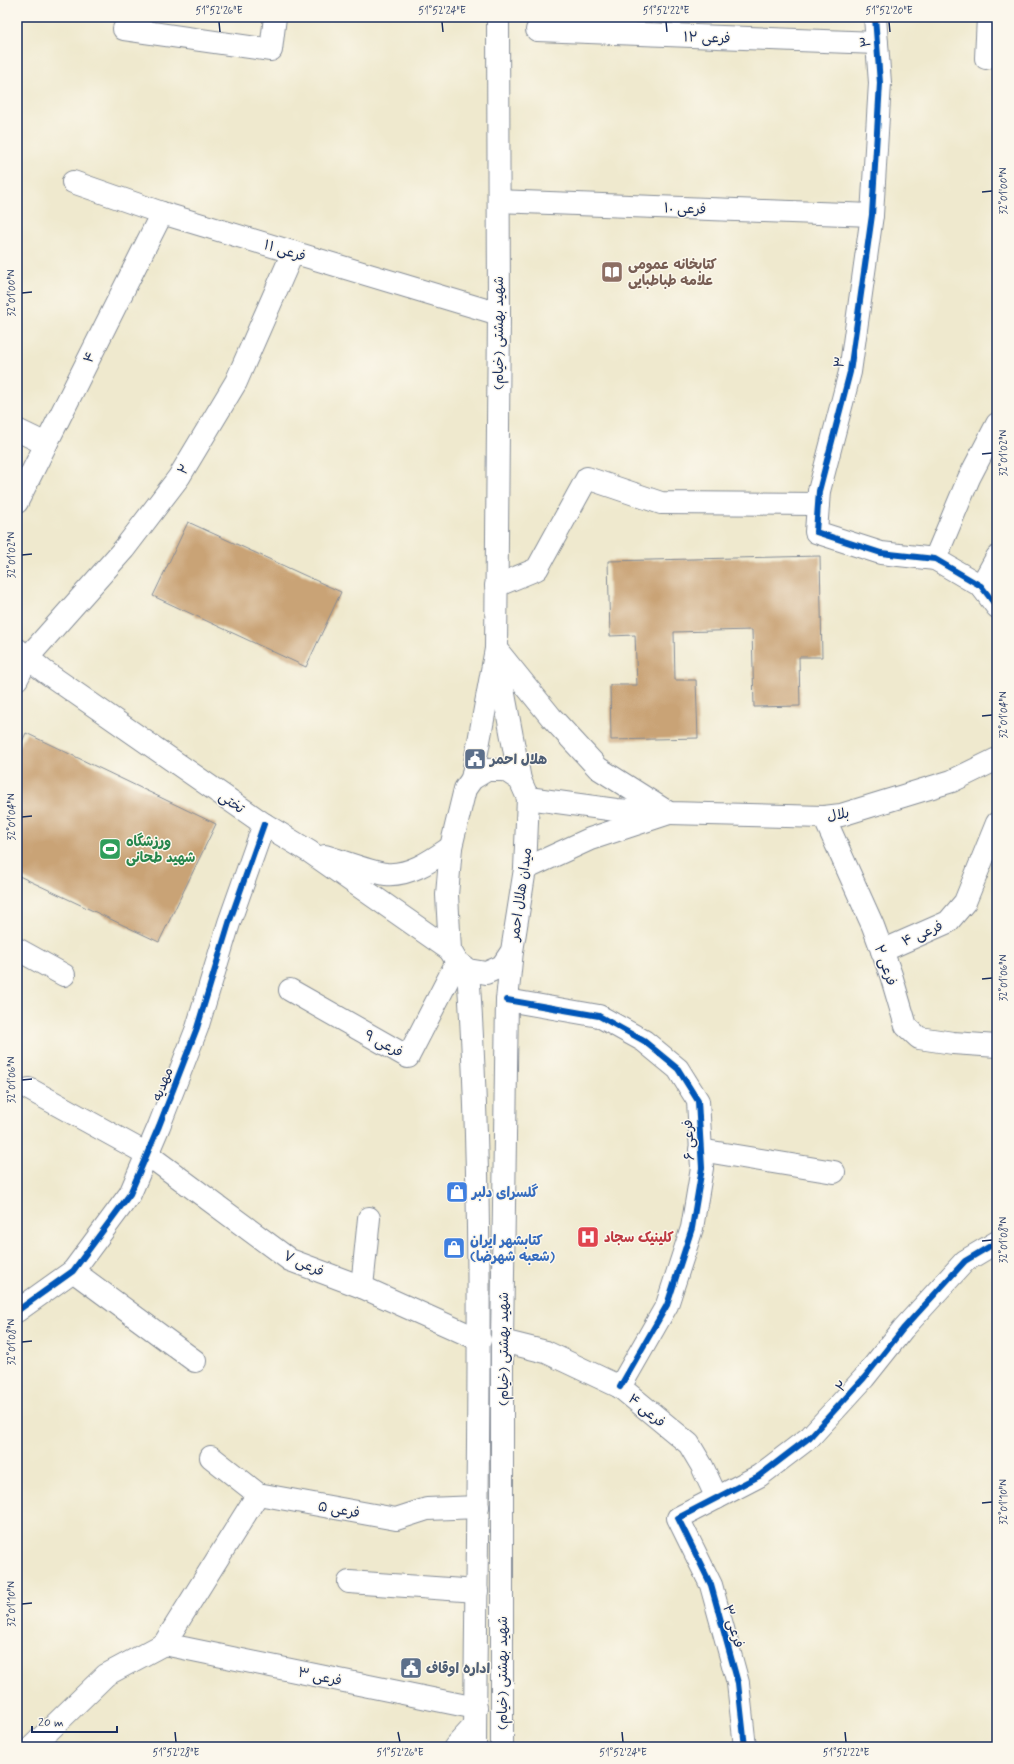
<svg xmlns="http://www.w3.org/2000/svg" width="1014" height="1764" font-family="Mynerve,'Playpen Sans Arabic',sans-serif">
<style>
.building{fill:#c9a376}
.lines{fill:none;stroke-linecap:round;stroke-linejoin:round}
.minor-casing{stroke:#858c96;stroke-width:24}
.major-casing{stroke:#858c96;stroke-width:24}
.minor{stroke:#fff;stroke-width:22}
.major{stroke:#fff;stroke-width:22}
.cycleway-casing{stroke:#fbf7ec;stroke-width:8}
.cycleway{stroke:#0057b8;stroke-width:6}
.ticks{fill:none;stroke:#1b2f5e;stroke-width:1.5}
.labels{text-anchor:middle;stroke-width:3;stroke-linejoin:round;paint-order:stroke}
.street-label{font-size:14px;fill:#1b2f5e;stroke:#fbf7ec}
.education-label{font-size:14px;font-weight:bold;fill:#785e54;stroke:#fbf7ec;text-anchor:start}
.service-label{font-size:14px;font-weight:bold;fill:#4e5e75;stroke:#fbf7ec;text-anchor:start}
.leisure-label{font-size:14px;font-weight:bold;fill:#27864d;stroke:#fbf7ec;text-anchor:start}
.shop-label{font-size:14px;font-weight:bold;fill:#366cbe;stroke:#fbf7ec;text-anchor:start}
.health-label{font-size:14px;font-weight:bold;fill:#be3a42;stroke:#fbf7ec;text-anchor:start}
.neatline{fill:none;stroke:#1b2f5e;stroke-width:1.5}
.ticks-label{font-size:10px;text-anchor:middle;fill:#1b2f5e}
</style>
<rect width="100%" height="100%" fill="#fbf7ec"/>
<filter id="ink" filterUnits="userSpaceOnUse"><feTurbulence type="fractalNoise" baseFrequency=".025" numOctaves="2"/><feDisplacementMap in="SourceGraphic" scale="8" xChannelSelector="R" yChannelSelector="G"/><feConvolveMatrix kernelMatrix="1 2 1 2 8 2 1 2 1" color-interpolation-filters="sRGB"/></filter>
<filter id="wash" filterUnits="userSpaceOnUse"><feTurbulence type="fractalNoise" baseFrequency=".012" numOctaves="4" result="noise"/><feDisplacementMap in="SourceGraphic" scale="16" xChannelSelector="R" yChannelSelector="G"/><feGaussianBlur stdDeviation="0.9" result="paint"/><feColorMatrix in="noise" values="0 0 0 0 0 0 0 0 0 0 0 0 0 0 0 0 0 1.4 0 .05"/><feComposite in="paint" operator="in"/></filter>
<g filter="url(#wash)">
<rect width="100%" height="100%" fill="#efe9ce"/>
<g id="blocks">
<!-- building -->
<g class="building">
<path d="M188 522 341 592 306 667 153 596Z"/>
<path d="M820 556 822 657H799L800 706 754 707 752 630 674 632 675 680H696L698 738 611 740 610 685H637L635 635 610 636 608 561Z"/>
<path d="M26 733 216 824 159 942 17 875V752Z"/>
</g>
</g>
</g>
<g filter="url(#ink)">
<use href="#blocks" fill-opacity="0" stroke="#858c96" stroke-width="1"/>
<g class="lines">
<!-- minor casing -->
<g class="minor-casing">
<g id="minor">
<path d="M875 17 880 83 872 215 850 372 819 491 816 532 881 553 935 559 981 586 997 607"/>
<path d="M124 29 271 50 275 17"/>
<path d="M537 30 877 43"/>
<path d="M986 58 988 17"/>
<path d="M73 182 162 213 499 314"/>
<path d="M499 201 872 215"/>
<path d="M17 430 46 444"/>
<path d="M17 502 162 213"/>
<path d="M935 559 969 478 997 424"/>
<path d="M496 586 537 569 587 478 661 503 818 504"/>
<path d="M981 586 997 557"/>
<path d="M17 649 44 671 264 824 310 852 450 950"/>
<path d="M17 679 28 657 124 549 179 477 236 382 293 252"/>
<path d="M824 817 873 926 891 975 906 1026 919 1038 953 1043 997 1046"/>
<path d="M325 856C342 861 370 872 386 874 410 876 432 860 451 847"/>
<path d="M17 949 64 975"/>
<path d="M882 951 948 922 965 902 997 823"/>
<path d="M290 990 408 1057 457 962"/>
<path d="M507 1000 599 1016 644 1041 678 1069 698 1101 702 1168 692 1228 667 1305 620 1387"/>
<path d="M29 1089 147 1154 290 1260 362 1287 480 1340"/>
<path d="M700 1150 834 1172"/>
<path d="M73 1271 195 1361"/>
<path d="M362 1287 369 1218"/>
<path d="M17 1311 73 1271 130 1194 159 1126 197 1028 229 923 264 824"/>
<path d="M502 1341 546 1352 620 1387 689 1444 702 1466 717 1498"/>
<path d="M211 1457 258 1494 396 1519 427 1509 478 1507"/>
<path d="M349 1582 477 1591"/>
<path d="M164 1644 476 1708"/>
<path d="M32 1747 106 1675 164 1644 258 1494"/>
<path d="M455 1747 475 1725"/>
<path d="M745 1747 738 1683 711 1585 678 1518 759 1476 810 1437 864 1378 903 1329 965 1261 997 1242"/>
</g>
</g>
<!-- major casing -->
<g class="major-casing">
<g id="major">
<path d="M496 649 551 717 598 768 669 813 824 817 841 815 952 781 997 759"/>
<path d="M498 662 520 780"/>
<path d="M487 770H505L520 780 528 798 525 869 512 951 502 966 486 973 468 970 457 962 450 950 447 895 451 847 465 789 472 779Z"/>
<path d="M472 779 496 649 499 314 498 17"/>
<path d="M525 869 590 839 669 813 616 810 528 798"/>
<path d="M468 970C486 1229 476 1488 475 1747"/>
<path d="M502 1747V1341L507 1000 512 951"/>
</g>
</g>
<!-- minor -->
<use href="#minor" class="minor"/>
<!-- major -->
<use href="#major" class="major"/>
<!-- cycleway casing -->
<g class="cycleway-casing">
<g id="cycleway">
<path d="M875 17 880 83 872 215 850 372 819 491 816 532 881 553 935 559 981 586 997 607"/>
<path d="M507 1000 599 1016 644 1041 678 1069 698 1101 702 1168 692 1228 667 1305 620 1387"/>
<path d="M17 1311 73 1271 130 1194 159 1126 197 1028 229 923 264 824"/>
<path d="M745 1747 738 1683 711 1585 678 1518 759 1476 810 1437 864 1378 903 1329 965 1261 997 1242"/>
</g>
</g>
<!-- cycleway -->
<use href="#cycleway" class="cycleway"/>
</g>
</g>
<!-- ticks -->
<path class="ticks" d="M219 22 220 32M442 22 443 32M666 22 667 32M889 22 890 32M982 192 992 191M22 293 32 292M982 454 992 453M22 555 32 554M982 716 992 715M22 817 32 816M982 979 992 978M22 1080 32 1079M982 1241 992 1240M22 1342 32 1341M982 1503 992 1502M22 1604 32 1603M175 1732 176 1742M398 1732 400 1742M622 1732 623 1742M845 1732 846 1742"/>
<!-- icons -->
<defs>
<g id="library-square" transform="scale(1.15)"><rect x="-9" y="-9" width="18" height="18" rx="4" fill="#8d6e63" stroke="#fbf7ec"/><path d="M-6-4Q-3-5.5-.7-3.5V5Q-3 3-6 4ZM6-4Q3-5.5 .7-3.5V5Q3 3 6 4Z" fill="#fff"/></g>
<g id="civic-square" transform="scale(1.15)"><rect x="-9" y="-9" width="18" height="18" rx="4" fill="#5c6f8a" stroke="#fbf7ec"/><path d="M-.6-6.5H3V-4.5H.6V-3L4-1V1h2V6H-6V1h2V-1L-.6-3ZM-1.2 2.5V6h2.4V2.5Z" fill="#fff"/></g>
<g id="stadium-square" transform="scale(1.15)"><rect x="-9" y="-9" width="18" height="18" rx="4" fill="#2e9e5b" stroke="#fbf7ec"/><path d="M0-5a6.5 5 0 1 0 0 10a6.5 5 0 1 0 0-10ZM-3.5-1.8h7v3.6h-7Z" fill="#fff"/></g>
<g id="shop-square" transform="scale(1.15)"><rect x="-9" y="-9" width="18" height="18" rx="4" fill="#3f7fe0" stroke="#fbf7ec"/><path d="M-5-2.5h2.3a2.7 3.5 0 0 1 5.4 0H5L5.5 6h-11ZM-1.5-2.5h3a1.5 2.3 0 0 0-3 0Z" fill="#fff"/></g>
<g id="hospital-square" transform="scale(1.15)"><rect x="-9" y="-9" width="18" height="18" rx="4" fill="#e0444e" stroke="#fbf7ec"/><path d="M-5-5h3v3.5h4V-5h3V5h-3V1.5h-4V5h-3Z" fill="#fff"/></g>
</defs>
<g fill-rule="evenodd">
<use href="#library-square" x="612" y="272"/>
<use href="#civic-square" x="475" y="759"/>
<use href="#stadium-square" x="110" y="849"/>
<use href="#shop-square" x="457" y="1192"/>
<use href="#hospital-square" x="588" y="1237"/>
<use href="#shop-square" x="454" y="1248"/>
<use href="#civic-square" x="411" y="1668"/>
</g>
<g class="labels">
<!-- street labels -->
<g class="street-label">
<text transform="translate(707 37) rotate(2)" y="5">فرعی ۱۲</text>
<text transform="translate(865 42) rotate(-94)" y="5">۳</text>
<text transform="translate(685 208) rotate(2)" y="5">فرعی ۱۰</text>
<text transform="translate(285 250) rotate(17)" y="5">فرعی ۱۱</text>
<text transform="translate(498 333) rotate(-90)" y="5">شهید بهشتی (خیام)</text>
<text transform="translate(89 357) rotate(-63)" y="5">۴</text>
<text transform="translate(839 362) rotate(-81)" y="5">۳</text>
<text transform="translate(183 469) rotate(-58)" y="5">۲</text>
<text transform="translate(232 802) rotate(35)" y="5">تختی</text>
<text transform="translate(838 814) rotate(-9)" y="5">بلال</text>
<text transform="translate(520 894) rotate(-82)" y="5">میدان هلال احمر</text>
<text transform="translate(922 933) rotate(-24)" y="5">فرعی ۴</text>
<text transform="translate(886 965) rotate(71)" y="5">فرعی ۲</text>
<text transform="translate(384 1043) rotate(28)" y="5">فرعی ۹</text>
<text transform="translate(162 1084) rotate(-69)" y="5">مهدیه</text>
<text transform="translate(688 1140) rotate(-93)" y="5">فرعی ۶</text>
<text transform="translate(304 1263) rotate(25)" y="5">فرعی ۷</text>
<text transform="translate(503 1349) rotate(-90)" y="5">شهید بهشتی (خیام)</text>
<text transform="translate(841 1386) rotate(-47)" y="5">۲</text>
<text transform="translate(647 1410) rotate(40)" y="5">فرعی ۴</text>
<text transform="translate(339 1509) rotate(10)" y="5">فرعی ۵</text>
<text transform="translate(734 1626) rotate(74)" y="5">فرعی ۳</text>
<text transform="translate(502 1673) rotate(-90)" y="5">شهید بهشتی (خیام)</text>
<text transform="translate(320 1676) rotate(12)" y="5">فرعی ۳</text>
</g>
<!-- education labels -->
<g class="education-label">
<text x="628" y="269">کتابخانه عمومی<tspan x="628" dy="16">علامه طباطبایی</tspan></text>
</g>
<!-- service labels -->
<g class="service-label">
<text x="490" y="764">هلال احمر</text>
<text x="426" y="1673">اداره اوقاف</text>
</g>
<!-- leisure labels -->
<g class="leisure-label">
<text x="126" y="846">ورزشگاه<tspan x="126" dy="16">شهید طحانی</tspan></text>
</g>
<!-- shop labels -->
<g class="shop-label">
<text x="472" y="1197">گلسرای دلبر</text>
<text x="470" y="1245">کتابشهر ایران<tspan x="470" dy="16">(شعبه شهرضا)</tspan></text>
</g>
<!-- health labels -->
<g class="health-label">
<text x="604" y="1242">کلینیک سجاد</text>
</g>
</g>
<!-- margin -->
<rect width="1014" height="1764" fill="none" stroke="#fbf7ec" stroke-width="44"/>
<!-- scale -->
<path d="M32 1726v6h85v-6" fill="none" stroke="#1b2f5e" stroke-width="2"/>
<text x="38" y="1726" font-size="12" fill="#1b2f5e" stroke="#fbf7ec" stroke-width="3" paint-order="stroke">20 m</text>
<rect x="22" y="22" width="970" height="1720" class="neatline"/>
<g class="ticks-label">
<text x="219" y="14">51°52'26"E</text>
<text x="442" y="14">51°52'24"E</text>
<text x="666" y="14">51°52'22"E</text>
<text x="889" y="14">51°52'20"E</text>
<text transform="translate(1003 191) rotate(-90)" y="4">32°01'00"N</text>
<text transform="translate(11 293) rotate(-90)" y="4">32°01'00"N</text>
<text transform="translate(1003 453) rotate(-90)" y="4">32°01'02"N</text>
<text transform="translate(11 555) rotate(-90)" y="4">32°01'02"N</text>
<text transform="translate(1003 715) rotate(-90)" y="4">32°01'04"N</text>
<text transform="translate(11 817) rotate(-90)" y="4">32°01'04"N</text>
<text transform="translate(1003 978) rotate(-90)" y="4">32°01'06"N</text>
<text transform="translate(11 1080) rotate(-90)" y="4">32°01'06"N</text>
<text transform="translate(1003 1240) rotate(-90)" y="4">32°01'08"N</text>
<text transform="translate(11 1342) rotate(-90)" y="4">32°01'08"N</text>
<text transform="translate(1003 1502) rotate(-90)" y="4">32°01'10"N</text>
<text transform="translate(11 1604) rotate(-90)" y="4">32°01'10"N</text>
<text x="176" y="1756">51°52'28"E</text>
<text x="400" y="1756">51°52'26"E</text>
<text x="623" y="1756">51°52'24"E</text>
<text x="846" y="1756">51°52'22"E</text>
</g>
</svg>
